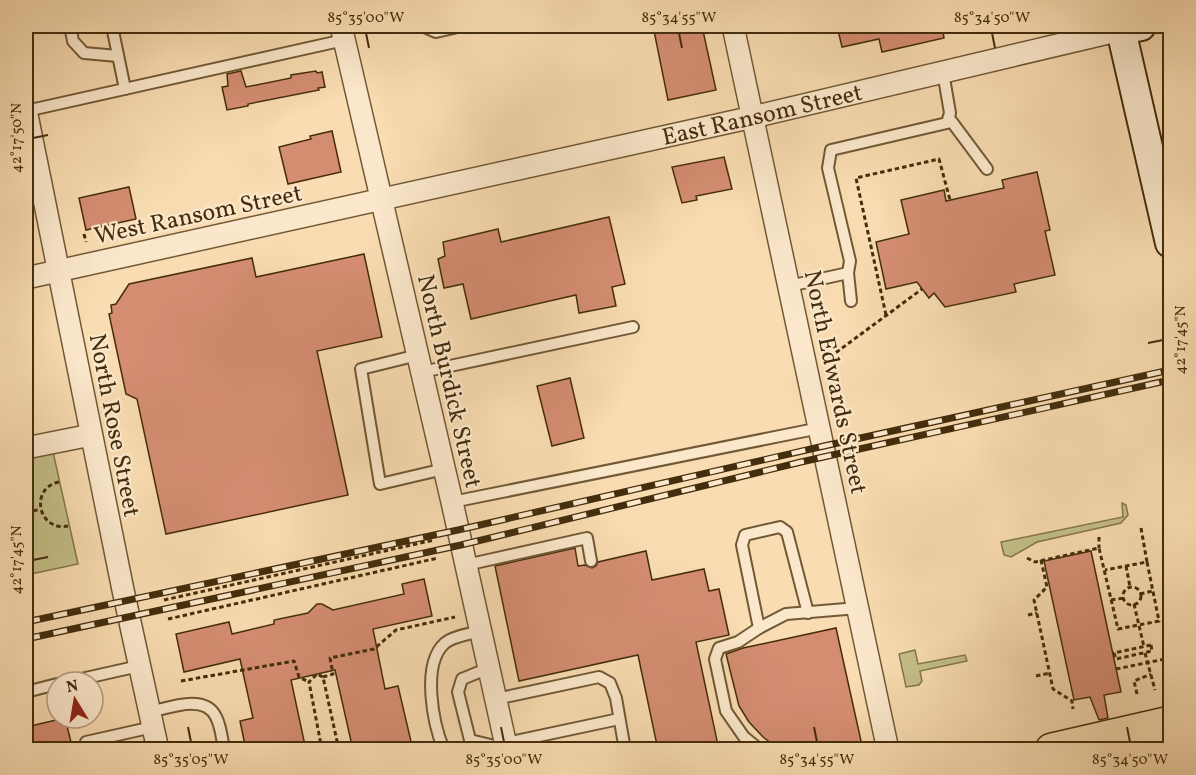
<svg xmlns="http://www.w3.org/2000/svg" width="1196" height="775" font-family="Vollkorn,serif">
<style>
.green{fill:#c4bf87;stroke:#84764a;stroke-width:1.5}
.building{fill:#d58d72;stroke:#442d0c;stroke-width:1.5}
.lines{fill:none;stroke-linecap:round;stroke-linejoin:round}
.lane-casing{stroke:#715935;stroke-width:14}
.street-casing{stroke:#715935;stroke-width:24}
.secondary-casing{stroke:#442d0c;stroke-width:32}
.primary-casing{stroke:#442d0c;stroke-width:36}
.path{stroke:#442d0c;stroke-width:3;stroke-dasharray:4.5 3;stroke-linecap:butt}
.lane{stroke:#fbe8cc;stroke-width:10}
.street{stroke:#fbe8cc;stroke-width:21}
.secondary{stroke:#fbe8cc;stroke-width:28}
.primary{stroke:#f9dcb1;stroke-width:33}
.rail-casing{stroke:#442d0c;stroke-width:7}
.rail{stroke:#fbe8cc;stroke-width:4.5;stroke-dasharray:14;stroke-linecap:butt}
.ticks{fill:none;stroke:#442d0c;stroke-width:2}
.labels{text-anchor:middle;stroke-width:4.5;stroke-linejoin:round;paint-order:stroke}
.street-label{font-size:24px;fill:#442d0c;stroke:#fbe8cc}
.neatline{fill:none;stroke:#442d0c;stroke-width:2}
.ticks-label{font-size:15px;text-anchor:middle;fill:#442d0c}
</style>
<rect width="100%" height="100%" fill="#f9dcb1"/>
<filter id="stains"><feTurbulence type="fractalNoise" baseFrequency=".00333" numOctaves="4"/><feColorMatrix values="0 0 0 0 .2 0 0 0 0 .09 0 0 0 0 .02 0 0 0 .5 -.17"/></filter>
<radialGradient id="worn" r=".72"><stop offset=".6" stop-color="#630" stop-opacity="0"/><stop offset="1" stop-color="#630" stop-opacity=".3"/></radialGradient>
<!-- green -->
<g class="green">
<path d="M51 443 78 564 26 575V448Z"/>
<path d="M1122 503 1126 505 1128 515 1121 523 1037 542 1011 557 1004 555 1001 542 1123 517Z"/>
<path d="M915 650 918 664 965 655 967 661 920 671 922 681 919 685 906 687 899 654Z"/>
</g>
<!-- building -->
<g class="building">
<path d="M653 26H702L716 90 668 100Z"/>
<path d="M837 26H942L944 38 882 52 879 39 842 47Z"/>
<path d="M241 71 246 87 291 78V75L316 71 317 73 322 72 325 87 318 88 319 90 248 104V106L227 110 222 87 228 86 227 74Z"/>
<path d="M332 131 341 172 288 184 279 147 311 139 310 136Z"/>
<path d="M724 157 732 189 696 196 697 200 682 203 672 167Z"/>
<path d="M1037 172 1050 230 1045 231 1055 275 1014 284 1016 292 945 307 934 293 929 298 917 282 886 289 876 242 909 234 901 200 944 190 946 201 1004 188 1002 180Z"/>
<path d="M129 187 136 219 86 230 79 198Z"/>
<path d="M609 217 625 284 612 287 616 306 579 313 576 295 471 319 463 284 444 288 438 259 445 256 443 242 498 229 501 242Z"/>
<path d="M364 254 382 337 317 351 348 495 166 534 137 399 126 394 109 314 112 313 111 305 116 304 129 284 252 258 256 277Z"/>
<path d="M570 378 584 438 552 446 537 386Z"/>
<path d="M575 548 578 566 585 565 592 568 596 566 598 562 646 551 652 580 704 569 709 591 719 589 729 635 696 642 719 750H658L638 655 519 681 495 566Z"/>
<path d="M1091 551 1121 692 1104 695 1108 718 1099 720 1090 697 1074 700 1044 561Z"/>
<path d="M424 579 432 616 373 629 385 689 398 686 413 750H353L335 670 291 680 306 750H246L240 721 253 718 240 659 184 672 176 634 229 622 232 634 274 624V620L308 613 317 604H322L333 610 404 594 402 584Z"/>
<path d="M836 628 863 750H780L763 737 749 722 739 706 726 654 743 648Z"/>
<path d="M65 718 73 750H26V727Z"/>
</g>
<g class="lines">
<!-- lane casing -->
<g class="lane-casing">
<g id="lane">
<path d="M70 26 73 41 84 53 118 56"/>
<path d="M112 26 125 89"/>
<path d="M422 26 436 32 462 26"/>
<path d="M26 111 344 40"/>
<path d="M949 118 987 169"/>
<path d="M848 273 851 301"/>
<path d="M789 286 848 273 850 261 828 168 831 150 947 123 950 113 943 72"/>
<path d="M418 355 361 369 380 484 444 469"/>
<path d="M422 372 633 327"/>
<path d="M452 502 820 428"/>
<path d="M466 565 587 538 591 561"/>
<path d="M759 628 742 545 745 535 780 527 787 532 808 613"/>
<path d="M489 668 462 679 458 692 470 740 507 749"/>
<path d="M68 682 139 666"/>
<path d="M26 692 57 684"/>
<path d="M496 699 599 677 610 683 616 698 625 750"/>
<path d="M150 712C168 708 205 693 216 717 221 726 222 739 224 750"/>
<path d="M86 742 153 727"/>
<path d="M506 743 619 719"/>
<path d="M444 750C433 724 421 664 445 643 453 636 470 634 480 631"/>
<path d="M760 750 744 737 726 711 715 659 719 648 738 642 759 628 786 614 858 608"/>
</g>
</g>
<!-- street casing -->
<g class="street-casing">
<g id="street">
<path d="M341 26 452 502 507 750"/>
<path d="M733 26 888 750"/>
<path d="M26 110 123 590 158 750"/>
<path id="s1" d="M26 278 753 117 1121 30 1120 26"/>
<path d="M26 448 91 435"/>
</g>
</g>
<!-- secondary casing -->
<g class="secondary-casing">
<path id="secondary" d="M1141 26 1121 30 1170 243"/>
</g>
<!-- primary casing -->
<g class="primary-casing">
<path id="primary" d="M1052 750 1170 723"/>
</g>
<!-- path -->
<g class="path">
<path d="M84 234 86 242"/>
<path d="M886 315 856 178 939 159 950 200"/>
<path d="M830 357 922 289"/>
<path d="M59 482C29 488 38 532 68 526"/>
<path d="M26 513 40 509"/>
<path d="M1141 528 1147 562"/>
<path d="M1099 537V548"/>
<path d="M1027 558 1035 562 1099 548 1118 629 1159 621 1147 562 1105 570"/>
<path d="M1041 560 1047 587 1034 600 1053 689 1072 701 1073 709"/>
<path d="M1126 566 1130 587"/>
<circle cx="1132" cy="596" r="9"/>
<path d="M1140 594 1153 591"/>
<path d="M164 600 434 540"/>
<path d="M1111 600 1124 598"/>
<path d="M1134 604 1144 647"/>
<path d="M1028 615 1037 613"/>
<path d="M168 619 438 558"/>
<path d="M1151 645 1152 651 1116 659 1114 653Z"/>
<path d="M1145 653 1155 690"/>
<path d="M1116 669 1170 658"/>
<path d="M1036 676 1050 673"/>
<path d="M323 677 333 674 330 658 374 649 396 630 455 617"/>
<path d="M181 681 294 661 299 677 309 682"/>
<path d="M1137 694 1134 681 1151 674"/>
<path d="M906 747 914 745"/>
<path d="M322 750 309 682 317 674 323 677 339 750"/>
</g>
<!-- lane -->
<use href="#lane" class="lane"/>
<!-- street -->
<use href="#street" class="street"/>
<!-- secondary -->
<use href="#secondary" class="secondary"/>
<!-- primary -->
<use href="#primary" class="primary"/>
<!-- rail casing -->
<g class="rail-casing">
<g id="rail">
<path d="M26 622 458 530 824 446 1170 370"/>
<path d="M26 639 461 545 801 462 1170 380"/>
</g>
</g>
<!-- rail -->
<use href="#rail" class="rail"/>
</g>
<!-- ticks -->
<path class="ticks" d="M366 33 369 48M679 33 682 48M992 33 995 48M33 138 48 135M1148 343 1163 340M33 560 48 557M188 727 191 742M501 727 504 742M814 727 817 742M1127 727 1130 742"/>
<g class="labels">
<!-- street labels -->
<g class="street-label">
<text dy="8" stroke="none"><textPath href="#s1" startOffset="754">East Ransom Street</textPath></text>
<text transform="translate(198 214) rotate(-12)" y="8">West Ransom Street</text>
<text transform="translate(450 381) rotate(77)" y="8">North Burdick Street</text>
<text transform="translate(836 382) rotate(78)" y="8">North Edwards Street</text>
<text transform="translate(115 425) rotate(79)" y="8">North Rose Street</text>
</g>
</g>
<!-- margin -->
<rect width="1196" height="775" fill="none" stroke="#f9dcb1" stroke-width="66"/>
<!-- north arrow -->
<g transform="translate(75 700) rotate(349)"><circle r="28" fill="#fbe8cc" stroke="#b29d7f" stroke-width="1.5"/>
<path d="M0-4.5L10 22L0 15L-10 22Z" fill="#8f2418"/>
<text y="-9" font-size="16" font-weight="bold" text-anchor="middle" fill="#442d0c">N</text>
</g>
<rect x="33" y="33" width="1130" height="709" class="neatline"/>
<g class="ticks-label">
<text x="366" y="22">85°35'00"W</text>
<text x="679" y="22">85°34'55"W</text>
<text x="992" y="22">85°34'50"W</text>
<text transform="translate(16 138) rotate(-90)" y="5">42°17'50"N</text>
<text transform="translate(1180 340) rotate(-90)" y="5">42°17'45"N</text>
<text transform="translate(16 560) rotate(-90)" y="5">42°17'45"N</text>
<text x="191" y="764">85°35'05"W</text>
<text x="504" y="764">85°35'00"W</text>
<text x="817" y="764">85°34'55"W</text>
<text x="1130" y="764">85°34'50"W</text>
</g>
<rect width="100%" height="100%" filter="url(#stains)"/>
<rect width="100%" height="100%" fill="url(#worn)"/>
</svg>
